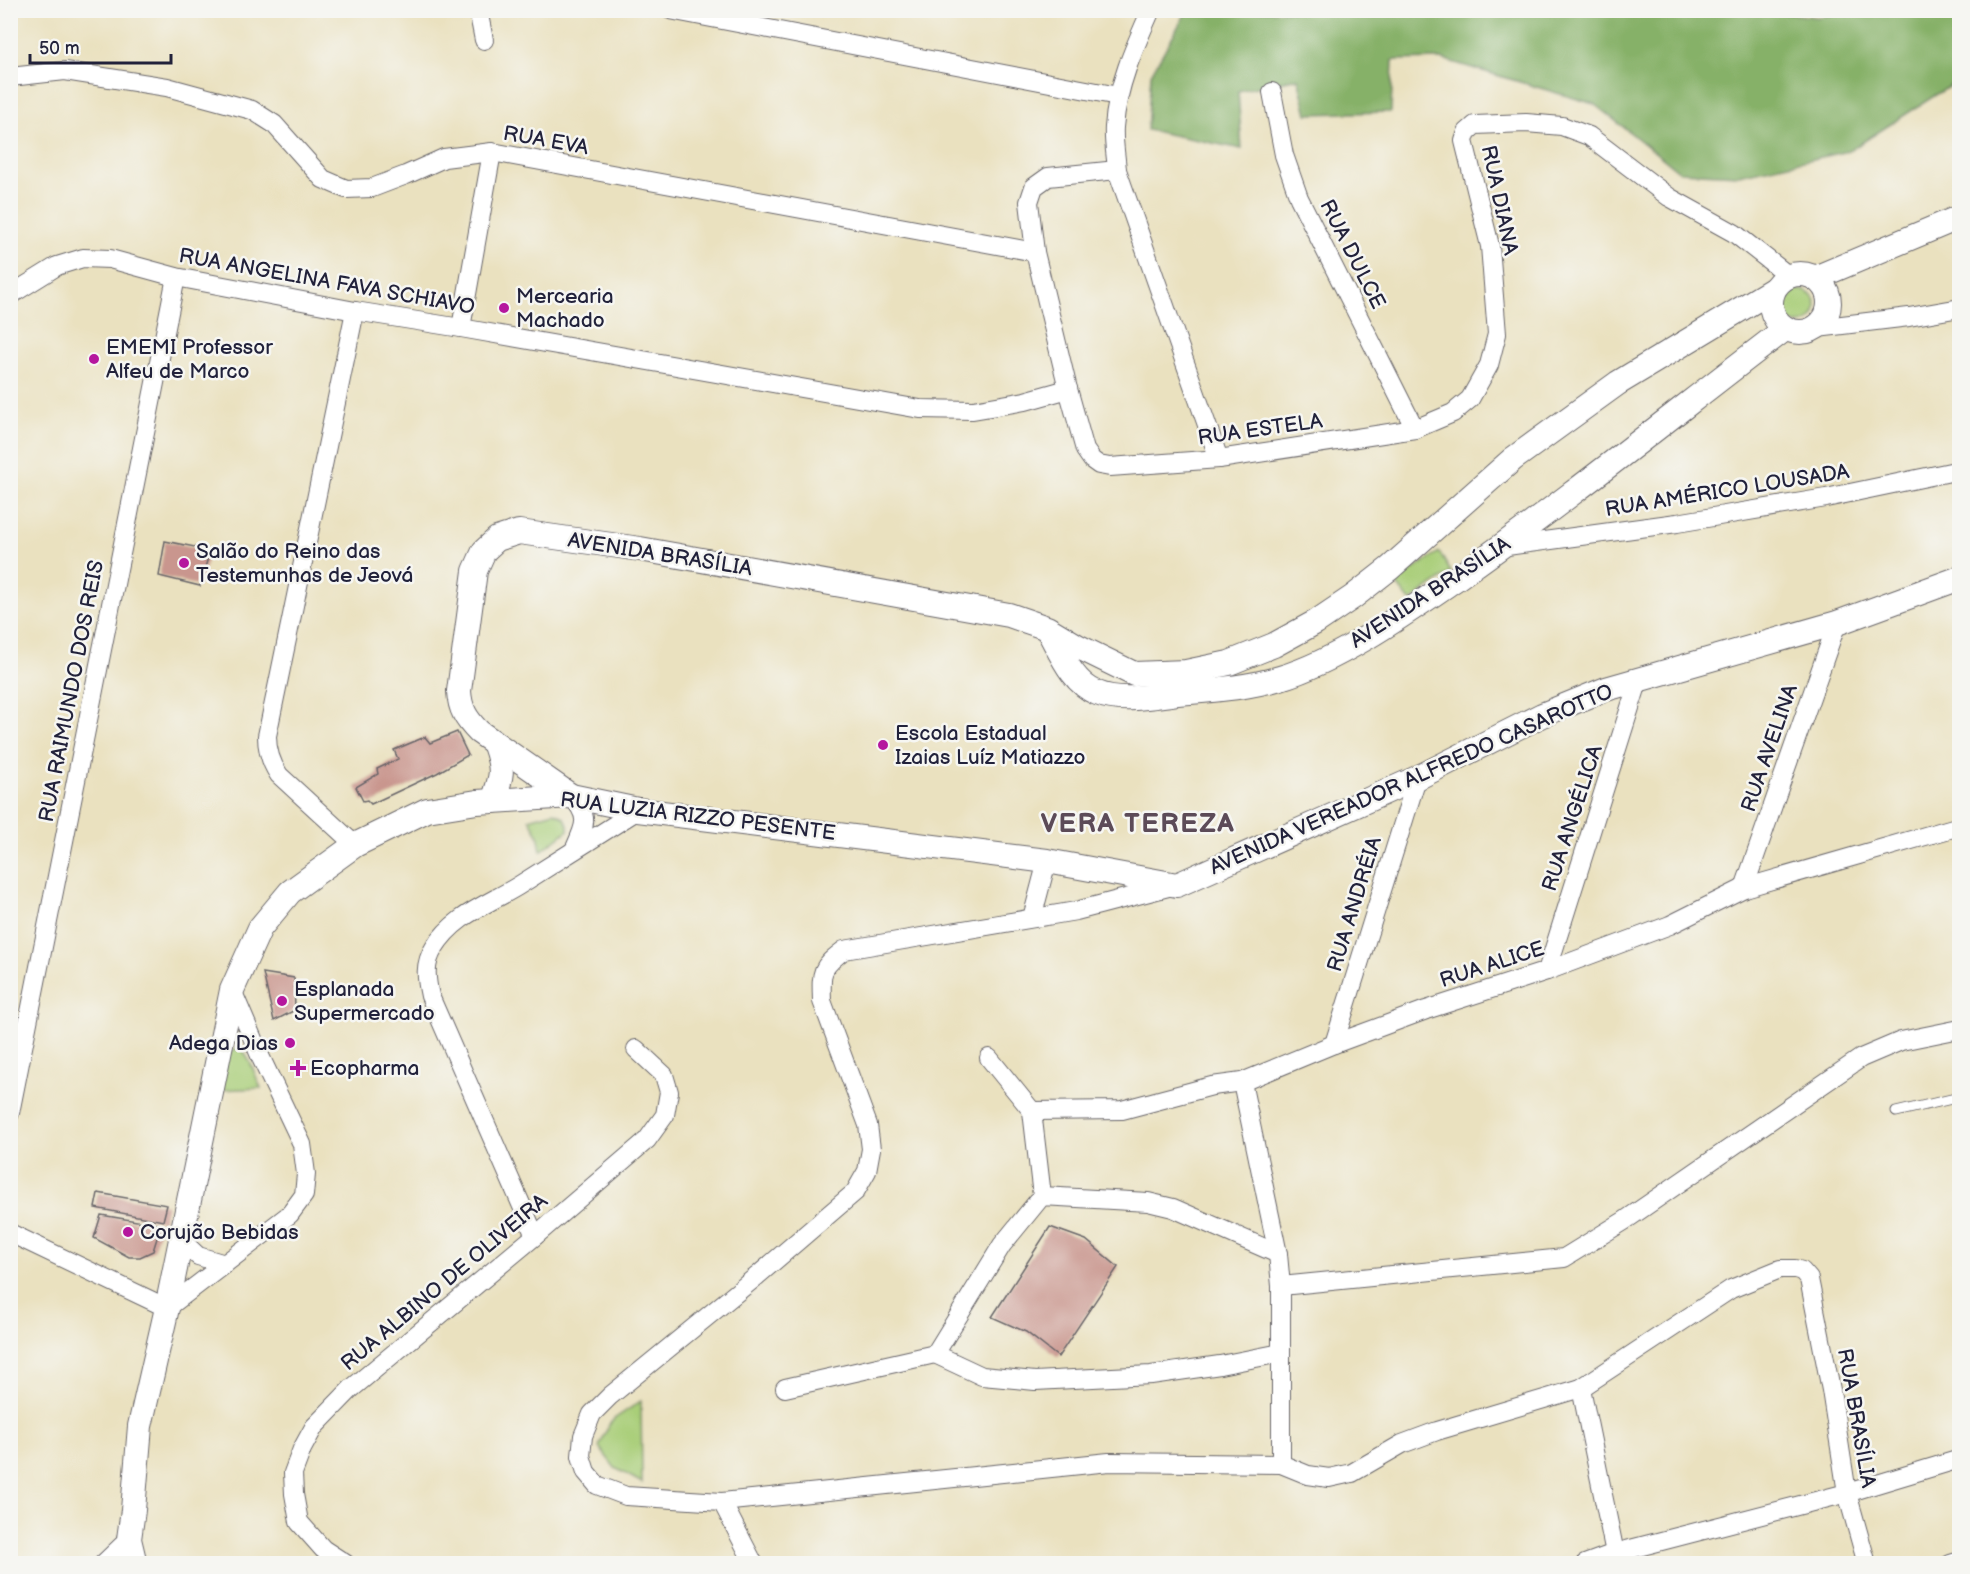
<svg xmlns="http://www.w3.org/2000/svg" width="1970" height="1574" font-family="'Balsamiq Sans',sans-serif">
<style>
.green{fill:#a9ce78;stroke:#66785a;stroke-width:1.5}
.forest{fill:#86b168;stroke:#546a52;stroke-width:1.5}
.building{fill:#c9968e}
.lines{fill:none;stroke-linecap:round;stroke-linejoin:round}
.service-casing{stroke:#686569;stroke-width:11}
.minor-casing{stroke:#686569;stroke-width:20}
.tertiary-casing{stroke:#686569;stroke-width:26}
.service{stroke:#fff;stroke-width:9}
.minor{stroke:#fff;stroke-width:18}
.tertiary{stroke:#fff;stroke-width:24}
.poi-dot{fill:#b5179e;stroke:#f6f6f2;stroke-width:2}
.labels{text-anchor:middle;stroke-width:5;stroke-linejoin:round;paint-order:stroke}
.street-label{font-size:21px;fill:#22223b;stroke:#f6f6f2}
.poi-label{font-size:21px;fill:#22223b;stroke:#f6f6f2;text-anchor:start}
.district-label{font-size:27px;font-weight:bold;letter-spacing:1.5px;fill:#5c4b58;stroke:#f6f6f2}
</style>
<rect width="100%" height="100%" fill="#f6f6f2"/>
<filter id="ink" filterUnits="userSpaceOnUse"><feTurbulence type="fractalNoise" baseFrequency=".0167" numOctaves="2"/><feDisplacementMap in="SourceGraphic" scale="12" xChannelSelector="R" yChannelSelector="G"/><feConvolveMatrix kernelMatrix="1 2 1 2 8 2 1 2 1" color-interpolation-filters="sRGB"/></filter>
<filter id="wash" filterUnits="userSpaceOnUse"><feTurbulence type="fractalNoise" baseFrequency=".008" numOctaves="4" result="noise"/><feDisplacementMap in="SourceGraphic" scale="24" xChannelSelector="R" yChannelSelector="G"/><feGaussianBlur stdDeviation="1.35" result="paint"/><feColorMatrix in="noise" values="0 0 0 0 0 0 0 0 0 0 0 0 0 0 0 0 0 1.4 0 .05"/><feComposite in="paint" operator="in"/></filter>
<g filter="url(#wash)">
<rect width="100%" height="100%" fill="#eae1bf"/>
<!-- green -->
<g class="green">
<circle cx="1799" cy="307" r="17"/>
<path d="M1439 552 1451 572 1410 601 1395 582Z"/>
<path d="M554 812C562 815 569 820 568 830L541 851 538 834 529 819Z"/>
<path d="M241 1047 250 1062 261 1088 219 1090 227 1053Z"/>
<path d="M641 1401 642 1483 615 1468 599 1447 609 1425 614 1419Z"/>
</g>
<!-- forest -->
<path class="forest" d="M1756 10 1817 17 1866 10 1959 11V80L1849 151 1739 175 1680 172 1594 104 1442 59 1393 60 1391 112 1307 114 1298 78 1238 91 1242 149 1147 130 1151 74 1187 11Z"/>
<g id="blocks">
<!-- building -->
<g class="building">
<path d="M165 541 210 550 200 586 159 576Z"/>
<path d="M457 732 468 755 437 773 371 804 367 800 363 801 356 787 378 774 377 769 398 759 394 750 425 737 430 743Z"/>
<path d="M263 973 294 978 295 1010 274 1021Z"/>
<path d="M98 1193 167 1205 163 1221 95 1208Z"/>
<path d="M101 1215 161 1225 153 1251 140 1257H129L94 1238Z"/>
<path d="M1050 1227 1086 1240 1118 1267 1058 1357 1026 1332 992 1317Z"/>
</g>
</g>
</g>
<g filter="url(#ink)">
<use href="#blocks" fill-opacity="0" stroke="#686569" stroke-width="1.5"/>
<g class="lines">
<!-- service casing -->
<g class="service-casing">
<path id="service" d="M1896 1112 1960 1097"/>
</g>
<!-- minor casing -->
<g class="minor-casing">
<g id="minor">
<path d="M478 10 484 40"/>
<path d="M670 10 1118 96"/>
<path d="M1151 10C1134 48 1117 86 1114 127 1113 141 1116 156 1117 170L1219 459"/>
<path d="M10 77 65 71 167 87 252 110 274 124 323 179 346 189 372 188 406 175 444 158 492 152 1035 252"/>
<path d="M1272 92 1284 155 1299 198 1415 429"/>
<path d="M1117 170 1048 177 1034 187 1029 202 1035 252 1068 389 1085 450 1092 460 1099 465 1110 467 1219 459 1415 429 1453 413 1470 399 1489 365 1497 334 1490 246 1464 141 1467 132 1475 125 1526 123 1562 126 1589 136 1669 197 1734 233 1789 276"/>
<path d="M12 294 57 266 83 258 110 259 176 277 355 311 461 328 920 409 973 410 1025 401 1068 389"/>
<path d="M461 328 492 152"/>
<path d="M1817 328 1909 317 1960 308"/>
<path d="M1500 547 1677 523 1826 498 1960 470"/>
<path d="M571 796C591 817 585 826 574 850"/>
<path d="M355 845 279 775C271 763 267 750 267 736L355 311"/>
<path d="M1172 886 1076 911 844 950C820 968 821 972 822 1001L868 1125 871 1149 867 1171 855 1192 757 1276 610 1396 592 1414 583 1436 581 1456 586 1472 597 1485 626 1496 722 1502 1109 1462 1281 1464 1308 1475 1329 1478 1352 1473 1402 1444 1437 1431 1581 1388 1731 1289 1780 1269H1795L1802 1271 1809 1279 1831 1390 1847 1493 1867 1564"/>
<path d="M1744 888 1837 623"/>
<path d="M1032 918 1047 861"/>
<path d="M1547 971 1639 679"/>
<path d="M1334 1044 1417 778"/>
<path d="M989 1058 1032 1111"/>
<path d="M1242 1082 1278 1254 1281 1286V1464"/>
<path d="M1032 1111 1122 1110 1212 1086 1242 1082 1334 1044 1426 1010 1547 971 1670 925 1744 888 1960 826"/>
<path d="M1032 1111 1042 1196"/>
<path d="M10 1113 176 277"/>
<path d="M10 1233 167 1308 290 1214 304 1195 306 1174 302 1144 261 1058 232 990"/>
<path d="M535 1236 430 996C426 978 424 964 434 948 454 915 487 905 518 886 558 861 598 835 638 810"/>
<path d="M181 1240 198 1256 225 1264"/>
<path d="M1281 1286 1564 1258 1624 1221 1861 1058 1901 1041 1960 1029"/>
<path d="M935 1354 982 1376 1035 1381 1151 1375 1220 1365 1281 1353"/>
<path d="M785 1388 935 1354 1002 1245 1042 1196 1148 1202 1173 1208 1278 1254"/>
<path d="M1581 1388 1617 1563"/>
<path d="M722 1502 754 1564"/>
<path d="M103 1564 129 1539"/>
<path d="M346 1564 323 1549 299 1522 294 1494 293 1473 302 1449 314 1427 351 1389 535 1236 647 1140 665 1115 669 1092 664 1075 636 1049"/>
<path d="M1585 1564 1615 1553 1847 1493 1960 1459"/>
<path d="M1950 1564 1960 1561"/>
</g>
</g>
<!-- tertiary casing -->
<g class="tertiary-casing">
<g id="tertiary">
<circle cx="1800" cy="303" r="29"/>
<path d="M1815 278 1960 217"/>
<path d="M1048 630C1060 651 1072 683 1097 693 1121 703 1152 696 1178 693 1212 690 1247 688 1280 678 1340 660 1406 613 1457 578 1569 499 1676 412 1785 329"/>
<path d="M571 796 479 732C466 719 460 709 459 691L475 571 484 551 497 539 519 532 640 549 1009 615 1047 628 1077 646 1134 674 1186 672 1229 663 1274 645 1316 622 1353 597 1390 568 1513 459 1618 383 1774 289"/>
<path d="M493 801C502 776 504 771 495 745"/>
<path d="M135 1564 129 1539 133 1510 140 1426 167 1308 232 990 260 928 290 892 355 845 427 810 477 802 571 796 638 810 1047 861 1177 885 1417 778 1542 715 1606 689 1837 623 1960 578"/>
</g>
</g>
<!-- service -->
<use href="#service" class="service"/>
<!-- minor -->
<use href="#minor" class="minor"/>
<!-- tertiary -->
<use href="#tertiary" class="tertiary"/>
</g>
</g>
<!-- markers -->
<g class="poi-dot">
<circle cx="504" cy="308" r="6"/>
<circle cx="94" cy="359" r="6"/>
<circle cx="184" cy="563" r="6"/>
<circle cx="883" cy="745" r="6"/>
<circle cx="282" cy="1001" r="6"/>
<circle cx="290" cy="1043" r="6"/>
<path d="M295 1059h6v6h6v6h-6v6h-6v-6h-6v-6h6z"/>
<circle cx="128" cy="1232" r="6"/>
</g>
<g class="labels">
<!-- street labels -->
<g class="street-label">
<text transform="translate(546 140) rotate(10)" y="7">RUA EVA</text>
<text transform="translate(1500 200) rotate(78)" y="7">RUA DIANA</text>
<text transform="translate(1353 254) rotate(63)" y="7">RUA DULCE</text>
<text transform="translate(327 281) rotate(10)" y="7">RUA ANGELINA FAVA SCHIAVO</text>
<text transform="translate(1260 429) rotate(-8)" y="7">RUA ESTELA</text>
<text transform="translate(1727 490) rotate(-9)" y="7">RUA AMÉRICO LOUSADA</text>
<text transform="translate(660 554) rotate(9)" y="7">AVENIDA BRASÍLIA</text>
<text transform="translate(1430 592) rotate(-33)" y="7">AVENIDA BRASÍLIA</text>
<text transform="translate(71 691) rotate(-79)" y="7">RUA RAIMUNDO DOS REIS</text>
<text transform="translate(1769 748) rotate(-71)" y="7">RUA AVELINA</text>
<text transform="translate(1411 779) rotate(-24)" y="7">AVENIDA VEREADOR ALFREDO CASAROTTO</text>
<text transform="translate(698 816) rotate(7)" y="7">RUA LUZIA RIZZO PESENTE</text>
<text transform="translate(1572 818) rotate(-72)" y="7">RUA ANGÉLICA</text>
<text transform="translate(1354 904) rotate(-73)" y="7">RUA ANDRÉIA</text>
<text transform="translate(1492 964) rotate(-18)" y="7">RUA ALICE</text>
<text transform="translate(444 1282) rotate(-40)" y="7">RUA ALBINO DE OLIVEIRA</text>
<text transform="translate(1857 1418) rotate(80)" y="7">RUA BRASÍLIA</text>
</g>
<!-- poi labels -->
<g class="poi-label">
<text x="516" y="303">Mercearia<tspan x="516" dy="24">Machado</tspan></text>
<text x="106" y="354">EMEMI Professor<tspan x="106" dy="24">Alfeu de Marco</tspan></text>
<text x="196" y="558">Salão do Reino das<tspan x="196" dy="24">Testemunhas de Jeová</tspan></text>
<text x="895" y="740">Escola Estadual<tspan x="895" dy="24">Izaias Luíz Matiazzo</tspan></text>
<text x="294" y="996">Esplanada<tspan x="294" dy="24">Supermercado</tspan></text>
<text x="278" y="1050" text-anchor="end">Adega Dias</text>
<text x="310" y="1075">Ecopharma</text>
<text x="140" y="1239">Corujão Bebidas</text>
</g>
<!-- district labels -->
<g class="district-label">
<text x="1138" y="832">VERA TEREZA</text>
</g>
</g>
<!-- margin -->
<rect width="1970" height="1574" fill="none" stroke="#f6f6f2" stroke-width="36"/>
<!-- scale -->
<path d="M30 54v9h141v-9" fill="none" stroke="#22223b" stroke-width="3"/>
<text x="39" y="54" font-size="18" fill="#22223b" stroke="#f6f6f2" stroke-width="4.5" paint-order="stroke">50 m</text>
</svg>
